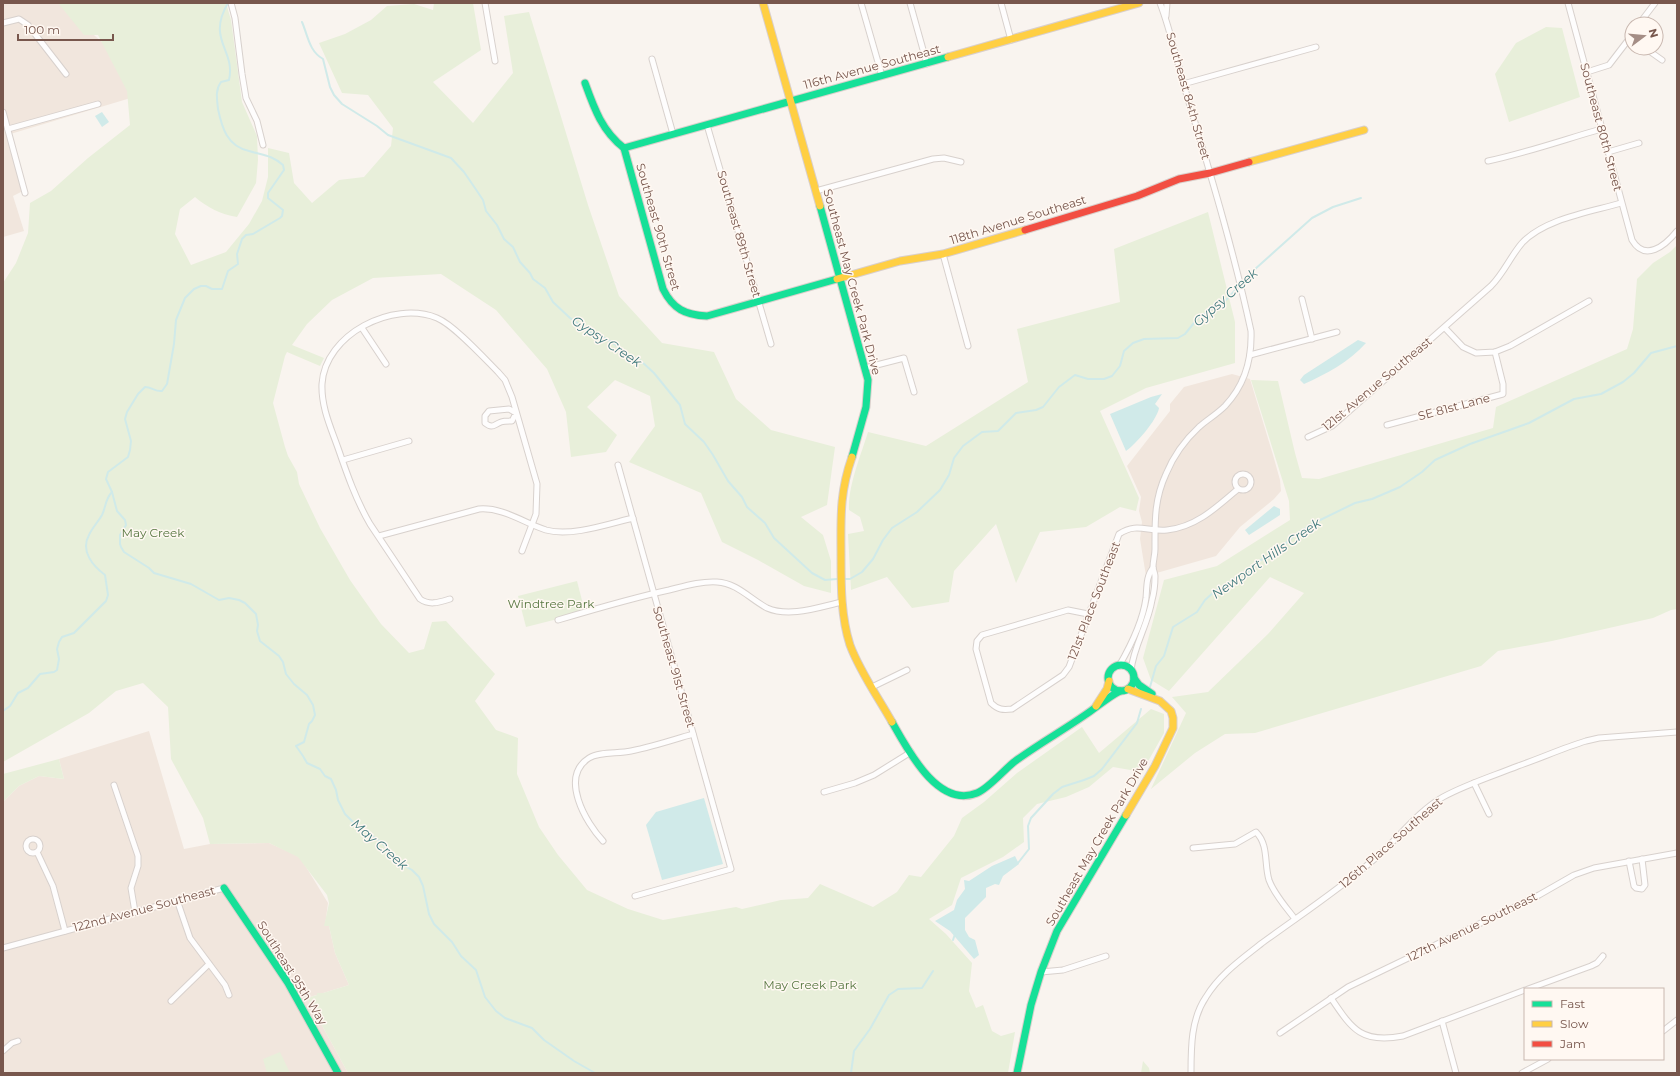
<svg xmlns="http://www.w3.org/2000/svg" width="1680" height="1076" font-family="Montserrat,sans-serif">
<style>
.residential{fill:#f1e6dd}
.green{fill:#e8efda}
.water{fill:#d0eae9}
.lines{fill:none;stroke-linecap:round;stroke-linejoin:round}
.stream{stroke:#d0eae9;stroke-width:2}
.street-casing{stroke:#d8d1cd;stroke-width:7}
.fast-casing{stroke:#d9cfcb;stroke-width:9}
.slow-casing{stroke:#d9cfcb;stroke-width:9}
.jam-casing{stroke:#d9cfcb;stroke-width:9}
.street{stroke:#fefdfd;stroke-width:5}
.fast{stroke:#16e098;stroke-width:7}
.slow{stroke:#ffcf43;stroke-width:7}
.jam{stroke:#f24e42;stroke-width:7}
.labels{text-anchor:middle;stroke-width:3;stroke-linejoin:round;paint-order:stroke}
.street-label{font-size:12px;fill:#78574d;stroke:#fff8f2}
.park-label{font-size:12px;fill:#587842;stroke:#fff8f2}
.water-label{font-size:13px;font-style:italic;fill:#407a7d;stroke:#fff8f2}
</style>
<rect width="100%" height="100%" fill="#f9f4ef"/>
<!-- residential -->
<g class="residential">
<path d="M3 3H58L104 44 134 97 7 135 23 191 13 196 24 231 3 237Z"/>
<path d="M1232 374 1250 379 1273 455 1280 480 1281 491 1274 499 1240 527 1216 556 1146 576 1140 539 1142 522 1139 511 1141 497 1127 466 1170 411V404L1184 387Z"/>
<path d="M149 731 184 849 210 844 269 843 300 857 328 903 325 926H329L335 953 349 985 307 998 348 1073H3V802L19 786 39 776 64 779 59 759Z"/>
</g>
<!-- green -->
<g class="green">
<path d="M58 3H226L231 20 242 102 257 136 258 160 256 183 237 217C220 214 208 208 195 197L180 209 175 234 191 265 226 252 249 224 262 201 268 177V148L289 153 294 183 312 203 339 180 364 177 391 146 393 128 368 95 342 93 319 43 345 34 371 20 387 6 414 4 433 10 434 3H473L481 50 433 82 473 123 513 73 504 16 529 12 588 205 619 296 662 343 714 352 736 399 771 430 835 447 827 505 801 517 823 535 831 561V593L804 586 758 560 722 542 701 493 629 462 655 426 650 396 615 380 587 407 617 435 606 452 571 457 566 412 547 369 496 310 441 274 373 278 332 300 307 324 292 345 324 358 320 366 287 352 285 356 273 403 285 447 288 456 297 472 299 484 320 528 350 580 381 624 409 653 424 649 432 622 446 621 495 674 475 701 496 730 518 738 517 774 539 827 558 855 587 890 628 909 663 920 736 907 742 909 781 900 808 898 820 884 873 907 897 892 909 875 921 877 954 836 962 818 984 802 1017 773 1082 727 1099 753 1151 709 1164 714V733L1142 772 1113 767 1089 787 1066 797 1037 804 1023 818 1024 842 1003 857 961 878 952 905 929 919 946 934 972 963 969 991 976 1008 983 1005 992 1031 1001 1036 1015 1032 1008 1073H348L307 998 317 995V993H323L349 985 335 953 329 926H324L329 903 327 895 298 857 269 843 210 844 203 818 171 759 168 707 143 683 116 691 89 713 3 762V283L16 263 28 233 30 203 51 191 88 158 130 125 127 91 98 35H84Z"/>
<path d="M1546 27 1562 28 1580 97 1509 122 1495 74 1516 43Z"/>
<path d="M1208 212 1235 322V363L1146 388 1100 411 1139 498 1136 511 1120 507 1086 527 1040 532 1016 583 996 524 954 571 949 602 912 608 887 577 851 590 848 534 864 531 860 517 849 510C848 485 861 455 868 432L926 446 1028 382 1017 329 1120 302 1114 249Z"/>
<path d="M1677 245V609L1671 610 1653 618 1552 641 1498 651 1481 666 1255 733 1225 734 1195 753 1151 789 1186 713 1172 697 1208 692 1268 634 1304 593 1270 577 1169 691 1151 680 1143 658 1164 580 1217 566 1290 520 1289 501 1251 380 1278 381 1295 453 1302 478 1319 479 1493 428 1496 407 1627 349 1633 329 1637 279 1653 263 1670 252Z"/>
<path d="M577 581 585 612 526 627 518 596Z"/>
<path d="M59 759 64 779 39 776 19 786 3 802V774Z"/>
<path d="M280 1052 290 1073H267L263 1059Z"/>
<path d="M1143 1061 1149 1068 1150 1073H1141Z"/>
</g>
<!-- water -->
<g class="water">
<path d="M102 112 109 122 102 127 95 116Z"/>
<path d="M1358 340 1366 343C1349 362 1326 374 1304 384L1300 380 1304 375Z"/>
<path d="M1162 394 1155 404 1159 408C1157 420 1136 444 1126 451L1110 414 1151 397Z"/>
<path d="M1274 506 1280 509V515L1249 535 1245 530Z"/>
<path d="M704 798 723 864 662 880 646 825 656 812Z"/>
<path d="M1015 856 1019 864 1003 876 999 885 995 884 986 888V897L965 918V930L969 937 975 940 979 955 974 959 950 931 935 921 954 910 957 900 965 889 964 880 969 881 992 866Z"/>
</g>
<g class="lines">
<!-- stream -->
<g class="stream">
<path d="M228 3C206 40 236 50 229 80L221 82C215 90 217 99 218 109 222 128 227 146 249 151 262 155 272 155 283 165L284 170 268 193V198L283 210 282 216 280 218 253 234 246 235 242 239 237 254 238 264 228 271 222 289H212L206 286H201L194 289 185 298 176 320 174 344 167 384 162 391C155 392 152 387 145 387L138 394 127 412 125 419 131 441 130 450 128 457 108 472 106 479 112 492 117 511 125 520 126 525 120 535V544L121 547 124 552 149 568 154 573 191 584 219 600 229 598 239 600 245 603 256 614 258 625 257 631 260 641 279 656 283 662 286 674 294 684 307 695 313 705 315 715 312 721 309 724 304 742 296 746 303 756 307 763 320 769 325 776 331 779 336 790 338 800 345 814 355 824 381 842 393 854 398 862 412 870 419 877 423 886 429 914 434 924 452 942 461 956 476 970 485 997 496 1011 505 1018 532 1028 544 1040 574 1061 595 1073"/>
<path d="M302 22C308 36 309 51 323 59L330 87 334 95 342 104 377 126 388 135 451 158 464 172 477 191 483 200 486 211 497 225 504 239 513 247 520 262 530 273 533 279 545 288 553 302 570 318 582 326 588 332 597 334 610 341 629 355 641 361 654 373 680 405 685 424 704 442 713 455 728 481 742 497 747 507 765 523 774 538 812 573 825 580 837 579"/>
<path d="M845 579H850L862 572 873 559 883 540 892 528 917 512 940 490 949 475 954 458 963 446 982 432 998 431 1016 413 1036 410 1043 407 1059 387 1075 375 1088 379H1104L1112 376 1120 366 1124 351 1133 343 1144 339 1178 338 1185 334 1198 318 1226 300 1254 270 1312 218 1333 207 1361 198"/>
<path d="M1150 687 1156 666 1164 656 1173 627 1197 612 1205 600 1215 591 1225 586 1242 573 1250 571 1259 561 1276 552 1296 534 1312 524 1355 503 1372 499 1400 487 1422 472 1435 460 1470 444 1529 423 1574 399 1601 394 1623 382 1634 373 1651 353 1677 346"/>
<path d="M3 711 10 706 18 693 28 688 40 674 54 672 57 670 59 659 57 649 59 642 62 637 74 633 106 601 108 595 105 575C93 566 80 551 89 535 92 528 98 522 102 515 106 507 105 499 112 492"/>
<path d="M1018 863 1029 849 1028 826 1031 818 1053 794 1062 787 1084 780 1094 776 1102 769 1137 723 1141 709"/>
<path d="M953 940 955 934"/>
<path d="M851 1073 854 1051 870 1029 889 995 898 989 922 988 933 971"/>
</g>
<!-- street casing -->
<g class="street-casing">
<g id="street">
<path d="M231 3 235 18 242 74 246 98 257 121 263 145"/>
<path d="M485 3 495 61"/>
<path d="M861 3 882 76"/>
<path d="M910 3 927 64"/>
<path d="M1001 3 1011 40"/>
<path d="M1568 3 1632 240C1645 262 1665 246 1677 231"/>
<path d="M1166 16 1167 3"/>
<path d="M3 23 19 19 28 25 66 74"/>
<path d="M1639 24 1655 3"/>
<path d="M1645 48 1662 60"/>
<path d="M652 59 673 134"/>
<path d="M1587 72 1609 65 1632 35"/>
<path d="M1183 84 1316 47"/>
<path d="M3 112 25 193"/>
<path d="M707 125 771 344"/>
<path d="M8 129 98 104"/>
<path d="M1608 152 1639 143"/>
<path d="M1488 161C1526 153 1563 140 1601 129"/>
<path d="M816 191 933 159 944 158 961 162"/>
<path d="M943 254 968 346"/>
<path d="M1302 299 1312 339"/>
<path d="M362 328 386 364"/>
<path d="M1445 328 1463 347 1476 353 1495 352 1510 346 1589 301"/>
<path d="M1250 355 1337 332"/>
<path d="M865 368 904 358 914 392"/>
<path d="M509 409 516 413 512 421C508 421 504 421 501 422 493 425 493 429 485 423V416L489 411Z"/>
<path d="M1387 425 1503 394V384L1495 352"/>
<path d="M1308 437 1332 426 1491 286C1504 273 1510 257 1522 243 1544 219 1590 212 1621 203"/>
<path d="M343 460 409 441"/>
<path d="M618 465 731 869 635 896"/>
<circle cx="1243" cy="482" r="8"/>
<path d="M379 536 479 509C503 507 524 523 546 530 571 537 608 524 633 518"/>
<path d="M450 599C440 602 430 606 420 599L370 524C356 500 347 474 338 448 331 428 321 407 322 384 325 334 393 300 437 318 454 325 484 358 498 372L505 380 512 397 537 484 536 514 522 551"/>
<path d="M1088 614 1068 610 982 635 977 641 976 649 991 703C998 710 1003 710 1012 709L1063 675 1069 667 1119 534C1137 522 1147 532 1167 530 1196 527 1217 507 1238 489"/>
<path d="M558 620C595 609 632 598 669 590 685 586 701 581 717 582 737 583 750 599 767 608 790 618 819 607 842 602"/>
<path d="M1119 666C1130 647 1143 620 1146 598 1147 588 1146 576 1153 568"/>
<path d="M1131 670C1134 645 1148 625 1152 600 1154 593 1155 584 1155 576 1155 573 1153 570 1153 567 1153 561 1155 555 1155 549 1155 522 1154 500 1166 474 1173 457 1185 440 1199 427 1207 420 1217 414 1225 406 1245 385 1252 359 1251 331 1234 252 1211 176 1188 99 1178 67 1172 34 1160 3"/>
<path d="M872 687 907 670"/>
<path d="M1474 783 1489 814"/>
<path d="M114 785 138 856V866L131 888 135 912"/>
<path d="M824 792 855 783 874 775 911 752"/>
<circle cx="33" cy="846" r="7"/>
<path d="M603 841C586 823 559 777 589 758 600 751 618 754 631 751 652 747 673 740 693 734"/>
<path d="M1193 848 1235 844 1256 832C1269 845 1264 864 1269 880 1274 894 1286 907 1295 919"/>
<path d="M37 852 53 886 65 931"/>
<path d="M1629 861 1634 886 1636 888 1642 889 1645 885 1642 859"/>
<path d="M177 900 190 938 225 985 229 995"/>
<path d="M3 948 224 888"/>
<path d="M1041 972 1063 970 1106 956"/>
<path d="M1528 989 1591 966 1597 963 1603 956"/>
<path d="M1331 998C1352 1029 1361 1044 1403 1036L1525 990"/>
<path d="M171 1001 209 964"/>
<path d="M1442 1021 1456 1073"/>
<path d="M1663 1031 1677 1020"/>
<path d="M1280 1033 1348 987 1539 895 1574 875 1594 868 1677 853"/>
<path d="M3 1051 12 1043 18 1041"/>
<path d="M1191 1073C1191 1047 1191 1019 1206 997 1220 974 1242 959 1262 943 1299 916 1337 891 1371 862 1396 842 1415 813 1443 797 1467 784 1493 776 1518 766 1541 758 1563 748 1586 741L1599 738 1677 732"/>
<path d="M1522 1073 1548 1059"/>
</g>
</g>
<!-- fast casing -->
<g class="fast-casing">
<g id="fast">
<path d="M585 83C594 108 602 131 624 148"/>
<path d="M624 148 663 289C673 309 685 315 707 316L837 279"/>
<path d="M624 148 948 57"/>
<path d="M820 206 868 380 866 407 852 457"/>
<circle cx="1121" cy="678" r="13"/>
<path d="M1134 678 1139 685 1152 694"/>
<path d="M892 722C908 750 938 809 977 793 988 789 1004 770 1014 762 1037 745 1062 731 1085 715 1097 707 1108 697 1120 691"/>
<path d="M224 888 288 983 338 1073"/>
<path d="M1017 1073 1031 1005 1041 972 1057 931 1126 815"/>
</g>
</g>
<!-- slow casing -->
<g class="slow-casing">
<g id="slow">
<path d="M763 3 820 206"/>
<path d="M948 57 1139 3"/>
<path d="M1249 162 1364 130"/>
<path d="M837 279 900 261 943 254 1025 230"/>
<path d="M852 457C839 494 841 520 841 557 841 586 841 617 850 645 860 672 878 697 892 722"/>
<path d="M1096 706 1107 689 1109 681"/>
<path d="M1126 815 1155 766 1173 728V718L1171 711 1160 701 1128 689"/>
</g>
</g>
<!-- jam casing -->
<g class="jam-casing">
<path id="jam" d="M1025 230 1137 196 1179 179 1210 173 1249 162"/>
</g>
<!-- street -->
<use href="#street" class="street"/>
<!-- fast -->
<use href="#fast" class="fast"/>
<!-- slow -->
<use href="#slow" class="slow"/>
<!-- jam -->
<use href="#jam" class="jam"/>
</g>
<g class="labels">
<!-- street labels -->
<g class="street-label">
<text transform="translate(872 67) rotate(-15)" y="4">116th Avenue Southeast</text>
<text transform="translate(1188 96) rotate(74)" y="4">Southeast 84th Street</text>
<text transform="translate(1601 127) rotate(75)" y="4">Southeast 80th Street</text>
<text transform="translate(1018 220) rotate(-17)" y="4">118th Avenue Southeast</text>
<text transform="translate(658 227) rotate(74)" y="4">Southeast 90th Street</text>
<text transform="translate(739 234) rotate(74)" y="4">Southeast 89th Street</text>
<text transform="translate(852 282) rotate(75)" y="4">Southeast May Creek Park Drive</text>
<text transform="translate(1377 384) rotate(-40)" y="4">121st Avenue Southeast</text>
<text transform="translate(1454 407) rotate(-15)" y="4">SE 81st Lane</text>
<text transform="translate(1094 601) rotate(-69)" y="4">121st Place Southeast</text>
<text transform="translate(674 667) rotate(74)" y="4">Southeast 91st Street</text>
<text transform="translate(1097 842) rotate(-60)" y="4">Southeast May Creek Park Drive</text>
<text transform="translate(1391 843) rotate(-41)" y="4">126th Place Southeast</text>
<text transform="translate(144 909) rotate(-15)" y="4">122nd Avenue Southeast</text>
<text transform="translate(1472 927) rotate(-26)" y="4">127th Avenue Southeast</text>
<text transform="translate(292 973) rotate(58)" y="4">Southeast 95th Way</text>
</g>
<!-- park labels -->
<g class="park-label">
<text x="153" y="537">May Creek</text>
<text x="551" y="608">Windtree Park</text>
<text x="810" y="989">May Creek Park</text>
</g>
<!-- water labels -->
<g class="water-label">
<text transform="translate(1225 297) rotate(-41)" y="5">Gypsy Creek</text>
<text transform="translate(607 341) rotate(34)" y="5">Gypsy Creek</text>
<text transform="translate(1266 558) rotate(-35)" y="5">Newport Hills Creek</text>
<text transform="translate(380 844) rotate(41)" y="5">May Creek</text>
</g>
</g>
<!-- border -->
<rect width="1680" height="1076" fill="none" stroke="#78574d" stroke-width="8"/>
<!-- legend -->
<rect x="1524" y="988" width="140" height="72" fill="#fff8f2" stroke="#c9b8b0"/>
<rect x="1532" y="1001" width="20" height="6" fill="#16e098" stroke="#c9b8b0"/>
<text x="1560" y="1008" font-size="12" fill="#78574d">Fast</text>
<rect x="1532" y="1021" width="20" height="6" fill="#ffcf43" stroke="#c9b8b0"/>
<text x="1560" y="1028" font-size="12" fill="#78574d">Slow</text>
<rect x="1532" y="1041" width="20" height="6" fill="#f24e42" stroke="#c9b8b0"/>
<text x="1560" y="1048" font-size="12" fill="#78574d">Jam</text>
<!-- north arrow -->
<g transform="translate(1644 36) rotate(74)"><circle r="19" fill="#fff8f2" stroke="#c9b8b0"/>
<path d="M0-3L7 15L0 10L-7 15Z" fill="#a58e86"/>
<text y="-6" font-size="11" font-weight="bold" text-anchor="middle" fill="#78574d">N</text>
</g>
<!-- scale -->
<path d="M18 34v6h95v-6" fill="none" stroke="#78574d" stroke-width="2"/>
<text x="24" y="34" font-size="12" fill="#78574d" stroke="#fff8f2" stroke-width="3" paint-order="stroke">100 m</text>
</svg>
